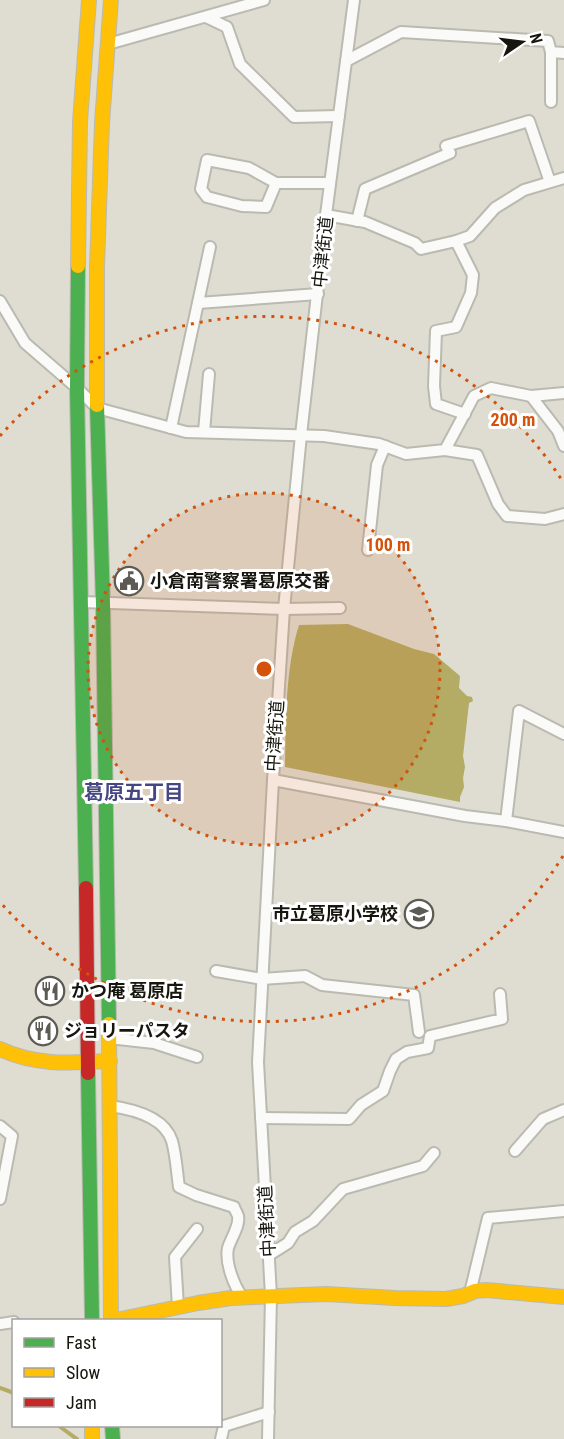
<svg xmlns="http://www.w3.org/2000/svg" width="564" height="1439" font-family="'Roboto Condensed','Noto Sans JP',sans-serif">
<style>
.water{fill:#b4ab64}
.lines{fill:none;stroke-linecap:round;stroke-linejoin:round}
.stream{stroke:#b4ab64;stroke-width:4}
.street-casing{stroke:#babab1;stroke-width:14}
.fast-casing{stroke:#babab1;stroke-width:16}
.slow-casing{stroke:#babab1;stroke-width:16}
.jam-casing{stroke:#babab1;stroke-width:16}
.street{stroke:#fafaf8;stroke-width:10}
.fast{stroke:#4caf50;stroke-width:14}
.slow{stroke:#ffc107;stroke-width:14}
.jam{stroke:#c62828;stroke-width:14}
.ring{fill:none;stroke:#d3520c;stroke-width:3;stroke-dasharray:3 6}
.labels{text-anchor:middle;stroke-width:6;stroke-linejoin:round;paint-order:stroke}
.street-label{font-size:18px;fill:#16150e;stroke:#fff}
.poi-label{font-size:18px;font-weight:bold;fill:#16150e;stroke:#fff;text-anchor:start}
.neighbourhood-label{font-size:20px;font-weight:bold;fill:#464684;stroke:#fff}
.centre{fill:#d3520c;stroke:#fff;stroke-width:3}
.ring-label{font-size:18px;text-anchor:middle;font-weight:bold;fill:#d3520c;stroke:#fff;stroke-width:6;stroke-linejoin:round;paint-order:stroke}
</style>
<rect width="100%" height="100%" fill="#dfddd2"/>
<!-- water -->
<path class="water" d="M348 624 414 649 434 654 460 676 459 688 467 696 472 697 473 701 469 703 463 756 465 767 463 778 464 787 460 797V802L285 767C286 721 285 670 299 625Z"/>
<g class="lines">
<!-- stream -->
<g class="stream">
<path d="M0 1388 14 1393"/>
<path d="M59 1426 77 1439"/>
</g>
<!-- street casing -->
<g class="street-casing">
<g id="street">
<path d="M206 17 227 27 240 64 294 117 339 116"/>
<path d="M108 44 264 0"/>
<path d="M551 52V102"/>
<path d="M346 61 401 32 548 41 551 52 564 53"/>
<path d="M276 183 249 168 207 160 201 189 207 197 242 206 266 207 276 183H330"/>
<path d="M326 215 365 222 415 243 421 249 456 241 470 236 495 208 524 190 564 178"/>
<path d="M357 221 365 189 450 153 446 146 529 121 550 182"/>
<path d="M456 241 473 275 471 293 456 327 436 331 434 386 436 404 465 414"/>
<path d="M0 301 25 343 77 388 97 408 186 432 324 436 379 444 406 454 445 450 474 396 491 388 531 396 564 393"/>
<path d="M198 303 318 294"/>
<path d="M531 396 558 431 564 446"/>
<path d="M171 428 210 247"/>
<path d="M204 432 209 374"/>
<path d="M445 450 477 455 498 504 507 516 545 519 564 514"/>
<path d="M368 550 377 465 385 446"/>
<path d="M81 602 284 609 340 608"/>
<path d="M273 780 465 816 506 821 564 832"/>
<path d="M506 821 519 711 564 734"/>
<path d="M216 971 262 979 305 976 322 985 414 995 419 1032"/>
<path d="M109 1038 154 1043 197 1057"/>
<path d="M110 1106C132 1109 164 1116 172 1141 176 1155 177 1173 179 1187L196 1195 234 1207C234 1208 238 1215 238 1216 240 1226 231 1238 228 1248 225 1263 234 1286 243 1298"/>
<path d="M261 1118 349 1119 361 1105 383 1091 390 1071 396 1059 407 1052 428 1048 430 1036 502 1019 500 994"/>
<path d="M0 1126 12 1136 0 1199"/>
<path d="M515 1151 543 1119 564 1110"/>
<path d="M269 1255 288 1243 295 1232 313 1221 343 1189 423 1166 434 1153"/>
<path d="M470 1293 488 1218 564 1211"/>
<path d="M178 1307 175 1257 197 1229"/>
<path d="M0 1324 14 1322"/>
<path d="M221 1439 224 1426 269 1412"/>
<path d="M268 1439 271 1296 258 1062 273 780 284 609 301 435 326 215 354 0"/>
</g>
</g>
<!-- fast casing -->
<g class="fast-casing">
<g id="fast">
<path d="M78 266 77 388 86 888"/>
<path d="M97 405 103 604 109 1024"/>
<path d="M88 1073 92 1320"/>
<path d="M112 1426 113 1439"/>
</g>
</g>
<!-- slow casing -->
<g class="slow-casing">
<g id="slow">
<path d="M78 266 80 122 89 0"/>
<path d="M97 405V267L102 123 111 0"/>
<path d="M109 1024 111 1320"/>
<path d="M0 1049C36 1066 71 1063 110 1061"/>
<path d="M116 1320 198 1303 231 1298 326 1294 395 1298 446 1299 463 1296 475 1291 486 1290 564 1297"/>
<path d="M92 1426V1439"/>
</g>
</g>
<!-- jam casing -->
<g class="jam-casing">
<path id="jam" d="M86 888 88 1073"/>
</g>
<!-- street -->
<use href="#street" class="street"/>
<!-- fast -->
<use href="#fast" class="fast"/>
<!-- slow -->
<use href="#slow" class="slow"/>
<!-- jam -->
<use href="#jam" class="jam"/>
</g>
<!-- distance rings -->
<circle cx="264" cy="669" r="176" fill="#d3520c" fill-opacity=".12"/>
<g class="ring">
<circle cx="264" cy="669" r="176"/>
<path d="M563 856A352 352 0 0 1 0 902M0 436A352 352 0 0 1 563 482"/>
</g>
<!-- icons -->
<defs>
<g id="civic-ring" transform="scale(1.5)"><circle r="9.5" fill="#fff" stroke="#5c5b53" stroke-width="1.5"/><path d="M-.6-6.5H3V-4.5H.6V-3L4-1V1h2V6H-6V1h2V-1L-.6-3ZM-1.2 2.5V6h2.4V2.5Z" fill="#5c5b53"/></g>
<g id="school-ring" transform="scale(1.5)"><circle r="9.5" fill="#fff" stroke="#5c5b53" stroke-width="1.5"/><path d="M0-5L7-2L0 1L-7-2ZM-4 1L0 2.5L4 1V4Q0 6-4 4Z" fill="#5c5b53"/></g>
<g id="restaurant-ring" transform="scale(1.5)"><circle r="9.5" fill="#fff" stroke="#5c5b53" stroke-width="1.5"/><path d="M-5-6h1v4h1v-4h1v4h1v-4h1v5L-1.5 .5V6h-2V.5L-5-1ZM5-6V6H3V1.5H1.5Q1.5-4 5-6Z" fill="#5c5b53"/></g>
</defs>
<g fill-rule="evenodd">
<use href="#civic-ring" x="129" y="581"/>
<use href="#school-ring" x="419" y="914"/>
<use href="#restaurant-ring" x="50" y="991"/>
<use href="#restaurant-ring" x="43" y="1031"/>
</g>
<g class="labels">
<!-- street labels -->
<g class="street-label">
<text transform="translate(323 252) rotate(-84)" y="6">中津街道</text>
<text transform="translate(275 736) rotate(-86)" y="6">中津街道</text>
<text transform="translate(267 1221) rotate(-93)" y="6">中津街道</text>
</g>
<!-- poi labels -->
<g class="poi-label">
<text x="150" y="587">小倉南警察署葛原交番</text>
<text x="398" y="920" text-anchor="end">市立葛原小学校</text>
<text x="71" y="997">かつ庵 葛原店</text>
<text x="64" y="1037">ジョリーパスタ</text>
</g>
<!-- neighbourhood labels -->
<g class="neighbourhood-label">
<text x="134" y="799">葛原五丁目</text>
</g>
</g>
<circle cx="264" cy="669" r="9" class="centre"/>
<g class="ring-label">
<text x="513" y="426">200 m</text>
<text x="388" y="551">100 m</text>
</g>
<!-- legend -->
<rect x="12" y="1319" width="210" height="108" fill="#ffffff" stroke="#a2a19f" stroke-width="1.5"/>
<rect x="24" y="1338" width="30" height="9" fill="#4caf50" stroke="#a2a19f" stroke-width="1.5"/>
<text x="66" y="1349" font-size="18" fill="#16150e">Fast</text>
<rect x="24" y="1368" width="30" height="9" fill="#ffc107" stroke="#a2a19f" stroke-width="1.5"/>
<text x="66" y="1379" font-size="18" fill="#16150e">Slow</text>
<rect x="24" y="1398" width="30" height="9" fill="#c62828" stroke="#a2a19f" stroke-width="1.5"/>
<text x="66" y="1409" font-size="18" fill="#16150e">Jam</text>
<!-- north arrow -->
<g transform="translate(522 42) rotate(76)" stroke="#ffffff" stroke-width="4.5" paint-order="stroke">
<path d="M0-4.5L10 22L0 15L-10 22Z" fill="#16150e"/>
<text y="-9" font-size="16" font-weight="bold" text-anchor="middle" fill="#16150e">N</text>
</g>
</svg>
